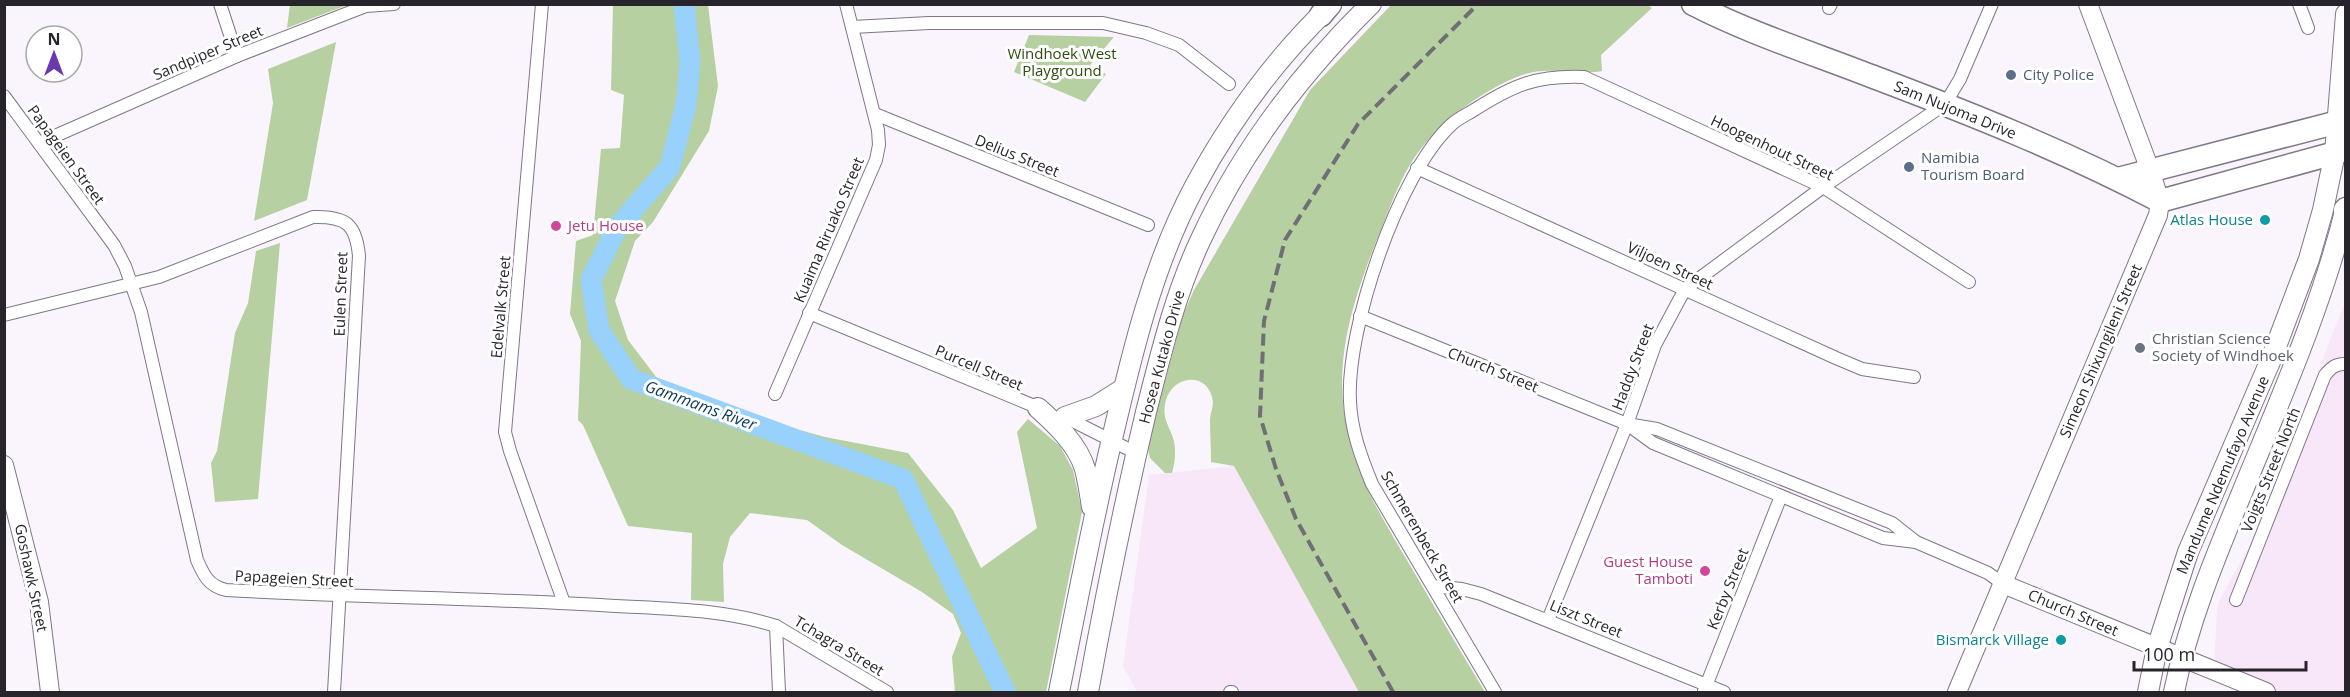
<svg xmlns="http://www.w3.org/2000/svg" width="2350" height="697" font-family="'Open Sans',sans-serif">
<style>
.commercial{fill:#f8e7f9}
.green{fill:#b6d0a1}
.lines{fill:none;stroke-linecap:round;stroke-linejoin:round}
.river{stroke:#97d1fc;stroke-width:21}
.street-casing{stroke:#817687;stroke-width:14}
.secondary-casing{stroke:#817687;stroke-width:20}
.primary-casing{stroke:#817687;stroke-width:22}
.highway-casing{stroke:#817687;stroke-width:25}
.street{stroke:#fff;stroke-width:12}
.secondary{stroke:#fff;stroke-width:18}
.primary{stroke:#fff;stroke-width:20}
.highway{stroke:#fff;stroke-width:22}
.rail{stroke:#726e75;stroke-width:4;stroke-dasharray:12 6;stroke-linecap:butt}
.service-dot{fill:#5c6f8a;stroke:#fff;stroke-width:2}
.culture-dot{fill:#0f9aa8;stroke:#fff;stroke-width:2}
.hotel-dot{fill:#d1479c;stroke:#fff;stroke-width:2}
.worship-dot{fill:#6b7280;stroke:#fff;stroke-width:2}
.labels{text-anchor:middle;stroke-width:6;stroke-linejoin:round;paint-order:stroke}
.street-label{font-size:15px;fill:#28242b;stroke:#fff}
.park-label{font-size:15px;fill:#2e4a0e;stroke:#fff}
.service-label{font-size:15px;fill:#4e5e75;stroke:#fff;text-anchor:start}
.culture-label{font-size:15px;fill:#0d838f;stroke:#fff;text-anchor:end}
.hotel-label{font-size:15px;fill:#b23c85;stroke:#fff;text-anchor:start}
.worship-label{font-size:15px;fill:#5b616d;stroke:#fff;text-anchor:start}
.water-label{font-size:16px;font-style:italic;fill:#093753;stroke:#fff}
</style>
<rect width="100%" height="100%" fill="#faf5fd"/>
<!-- commercial -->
<g class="commercial">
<path d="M2345 303V692H2266L2214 671 2217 608 2220 599 2276 498 2327 347Z"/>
<path d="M1234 466 1359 692H1137L1123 666 1149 475Z"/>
</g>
<!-- green -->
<g class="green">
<path d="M1646 4 1652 8 1601 55 1602 71C1575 76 1549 65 1522 75 1485 89 1448 116 1423 146 1405 168 1394 196 1384 222 1358 286 1332 354 1346 424 1356 478 1384 521 1411 567 1436 609 1460 651 1485 692H1359L1234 466 1211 462C1211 448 1210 434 1210 420 1210 414 1213 408 1213 402 1209 369 1169 375 1165 405 1162 419 1171 429 1174 441 1176 452 1175 462 1172 473H1165L1150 458 1147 445 1183 315 1194 290 1310 90 1391 5Z"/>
<path d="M290 5V4L347 5 287 28Z"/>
<path d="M613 5H708L718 86 709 131 653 222 635 241 615 301 628 340 657 378 757 418 825 437 908 453 953 510 981 568 1037 528 1017 432 1028 419 1060 446 1073 470 1082 512 1046 692H955L952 657 961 633 953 614 922 592 842 545 807 520 750 513 730 537 723 564 724 602 691 600 692 533 628 526 583 425 578 420 581 341 570 314 576 241 593 235 601 149 620 148 624 95 611 90Z"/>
<path d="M1029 35 1114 37 1090 65 1106 74 1085 102 1014 72Z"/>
<path d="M336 42 307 200 254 221 273 103 268 69Z"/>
<path d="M280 243 258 499 215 502 211 463 217 451 235 333 248 303 256 251Z"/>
</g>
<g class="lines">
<!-- river -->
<path class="river" d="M684 4 690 62 686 105 670 167 617 228 591 280 599 330 631 379 903 479 1005 692"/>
<!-- street casing -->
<g class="street-casing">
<g id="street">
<path d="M220 4 237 56"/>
<path d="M542 4 505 432 510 451 564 603"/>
<path d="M2299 4 2308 28"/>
<path d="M1829 8 1831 4"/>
<path d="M852 27 929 23H1103L1146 33 1179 45 1229 84"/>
<path d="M4 96 114 245 125 266 141 312 197 560C204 576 209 586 226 590 351 597 476 598 600 605 659 609 720 608 776 626L887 692"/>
<path d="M875 114 1148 225"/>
<path d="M39 143 237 56 366 6 394 4"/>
<path d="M1417 168 1836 358 1862 369 1914 377"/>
<path d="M809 313 1044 410"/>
<path d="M4 315 159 277 313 217C346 216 356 224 359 256L334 692"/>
<path d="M1360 316 1627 424 1657 429 1892 523 1916 542 1988 573 2003 584"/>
<path d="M775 394 876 160 879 145 878 130 846 4"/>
<path d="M1063 416 1136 453"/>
<path d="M1631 427 1653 443 1883 538 1916 542"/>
<path d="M1433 586 1462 589 1481 594 1724 692"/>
<path d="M2236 600 2325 375C2331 368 2336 363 2346 364"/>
<path d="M1548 620 1627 424 1655 345 1685 289 1823 187 1945 104 1960 79 1992 4"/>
<path d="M776 626 779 692"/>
<path d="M1704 691 1781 496"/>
<path d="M1230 692H1232"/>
<path d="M1495 692 1372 484C1361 457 1351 430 1350 401 1346 329 1398 174 1451 125 1457 119 1466 115 1474 110 1513 85 1537 75 1584 77L1823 187 1969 282"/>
</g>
</g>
<!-- secondary casing -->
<g class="secondary-casing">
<g id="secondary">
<path d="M4 465 39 602 50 692"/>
<path d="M2003 584 2266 692"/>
<path d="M1957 692 2158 215 2160 201 2150 170 2088 4"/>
</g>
</g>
<!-- primary casing -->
<g class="primary-casing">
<g id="primary">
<path d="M1038 408C1056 424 1078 445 1085 469 1088 481 1090 494 1092 507"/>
<path d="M1065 417 1096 406 1123 389"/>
<path d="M1059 692C1076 608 1092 523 1112 439 1132 353 1153 264 1195 186 1231 119 1277 57 1331 5"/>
<path d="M1088 692C1105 599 1124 505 1146 412 1161 353 1175 294 1201 239 1242 150 1301 73 1371 4"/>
<path d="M2148 692 2157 648 2188 552 2272 357 2309 259 2323 210 2335 153 2346 14"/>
<path d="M2174 692C2188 623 2214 560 2241 495 2280 400 2321 308 2346 208"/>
</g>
</g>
<!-- highway casing -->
<g class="highway-casing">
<g id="highway">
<path d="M1693 4C1749 33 1812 53 1871 76 1969 113 2067 152 2160 201L2346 150"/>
<path d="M1321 15 1330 4"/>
<path d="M2118 179 2346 120"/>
<path d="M2345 210 2346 209"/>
</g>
</g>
<!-- street -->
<use href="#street" class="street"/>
<!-- secondary -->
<use href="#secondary" class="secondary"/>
<!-- primary -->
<use href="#primary" class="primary"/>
<!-- highway -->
<use href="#highway" class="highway"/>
<!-- rail -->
<path class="rail" d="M1393 692 1296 519 1276 469 1260 416 1264 321 1285 240 1358 124 1478 4"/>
</g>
<!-- markers -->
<g class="service-dot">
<circle cx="2011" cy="75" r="6"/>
<circle cx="1909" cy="167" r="6"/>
</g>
<g class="culture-dot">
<circle cx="2265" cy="220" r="6"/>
<circle cx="2061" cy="640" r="6"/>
</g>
<g class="hotel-dot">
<circle cx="556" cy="226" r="6"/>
<circle cx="1705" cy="571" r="6"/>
</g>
<circle class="worship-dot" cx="2140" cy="348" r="6"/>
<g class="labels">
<!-- street labels -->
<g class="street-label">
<text transform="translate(208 53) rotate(-23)" y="5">Sandpiper Street</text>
<text transform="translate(1955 110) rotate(22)" y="5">Sam Nujoma Drive</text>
<text transform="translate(1772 148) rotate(25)" y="5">Hoogenhout Street</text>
<text transform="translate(66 155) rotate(54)" y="5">Papageien Street</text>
<text transform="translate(1017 156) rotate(22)" y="5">Delius Street</text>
<text transform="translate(829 230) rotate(-67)" y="5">Kuaima Riruako Street</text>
<text transform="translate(1670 266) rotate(25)" y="5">Viljoen Street</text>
<text transform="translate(341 294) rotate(-88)" y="5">Eulen Street</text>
<text transform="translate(501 307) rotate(-85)" y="5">Edelvalk Street</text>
<text transform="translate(2101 351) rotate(-67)" y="5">Simeon Shixungileni Street</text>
<text transform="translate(1162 357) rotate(-75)" y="5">Hosea Kutako Drive</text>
<text transform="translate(1633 367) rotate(-69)" y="5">Haddy Street</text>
<text transform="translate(979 368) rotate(23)" y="5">Purcell Street</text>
<text transform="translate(1493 370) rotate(22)" y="5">Church Street</text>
<text transform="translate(2271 470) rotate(-68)" y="5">Voigts Street North</text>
<text transform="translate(2223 475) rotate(-67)" y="5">Mandume Ndemufayo Avenue</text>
<text transform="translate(1422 537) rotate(60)" y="5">Schmerenbeck Street</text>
<text transform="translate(31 578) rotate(78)" y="5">Goshawk Street</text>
<text transform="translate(294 579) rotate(3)" y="5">Papageien Street</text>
<text transform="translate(1728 589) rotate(-68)" y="5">Kerby Street</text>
<text transform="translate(2073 613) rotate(23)" y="5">Church Street</text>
<text transform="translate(1586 619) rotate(22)" y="5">Liszt Street</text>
<text transform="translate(839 646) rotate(31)" y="5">Tchagra Street</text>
</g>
<!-- park labels -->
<g class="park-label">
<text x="1062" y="59">Windhoek West<tspan x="1062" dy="17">Playground</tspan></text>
</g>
<!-- service labels -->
<g class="service-label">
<text x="2023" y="80">City Police</text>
<text x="1921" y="163">Namibia<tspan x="1921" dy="17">Tourism Board</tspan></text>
</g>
<!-- culture labels -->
<g class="culture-label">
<text x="2253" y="225">Atlas House</text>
<text x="2049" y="645">Bismarck Village</text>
</g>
<!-- hotel labels -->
<g class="hotel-label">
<text x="568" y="231">Jetu House</text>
<text x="1693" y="567" text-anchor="end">Guest House<tspan x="1693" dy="17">Tamboti</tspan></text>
</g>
<!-- worship labels -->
<g class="worship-label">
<text x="2152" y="344">Christian Science<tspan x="2152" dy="17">Society of Windhoek</tspan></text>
</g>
<!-- water labels -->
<g class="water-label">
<text transform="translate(701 405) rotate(20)" y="6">Gammams River</text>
</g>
</g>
<!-- border -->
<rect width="2350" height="697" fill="none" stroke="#28242b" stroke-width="12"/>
<!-- north arrow -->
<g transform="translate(54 54)"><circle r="28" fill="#ffffff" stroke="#a9a7aa" stroke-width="1.5"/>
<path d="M0-4.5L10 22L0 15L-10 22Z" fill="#6b38af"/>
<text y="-9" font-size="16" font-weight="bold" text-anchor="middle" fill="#28242b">N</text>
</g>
<!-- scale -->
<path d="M2134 661v9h172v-9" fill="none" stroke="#28242b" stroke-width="3"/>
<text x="2143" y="661" font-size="18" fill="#28242b" stroke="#ffffff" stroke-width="4.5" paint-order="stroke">100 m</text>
</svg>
